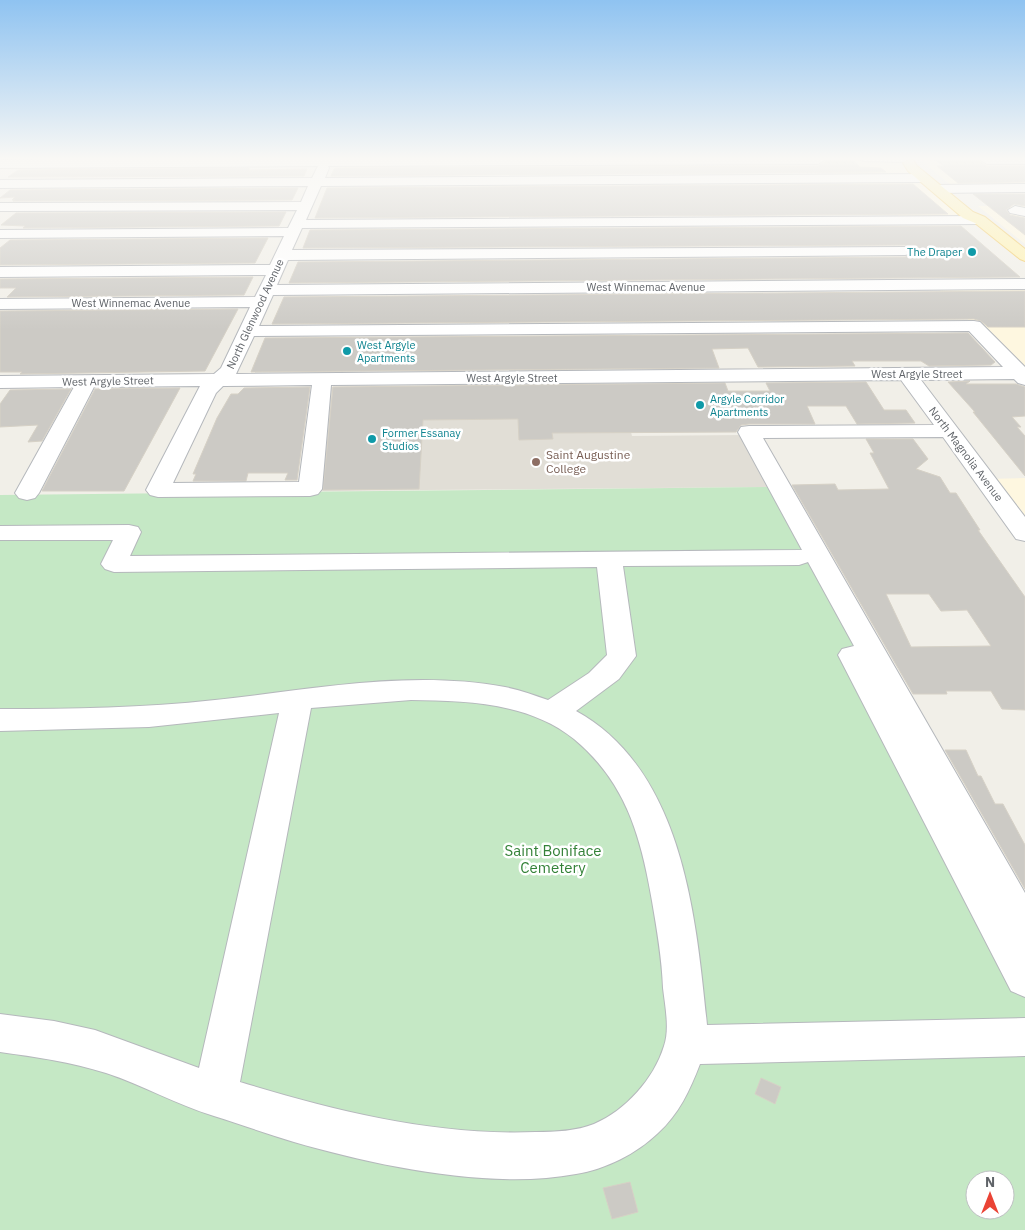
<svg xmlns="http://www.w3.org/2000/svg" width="1025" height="1230" font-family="'IBM Plex Sans',sans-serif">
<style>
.commercial{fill:#fef7e0}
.education{fill:#e1ded6}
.green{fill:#c5e8c5;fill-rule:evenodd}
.building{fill:#cccac5;stroke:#d6d1c6;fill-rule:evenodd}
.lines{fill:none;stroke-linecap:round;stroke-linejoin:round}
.minor-casing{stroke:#b5b8bc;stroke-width:2}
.major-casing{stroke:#f2c960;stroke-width:2}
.minor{fill:#fff;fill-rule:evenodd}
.major{fill:#fff2af;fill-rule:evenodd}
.culture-dot{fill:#0f9aa8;stroke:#fff;stroke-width:2}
.education-dot{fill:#8d6e63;stroke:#fff;stroke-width:2}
.labels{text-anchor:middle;stroke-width:5;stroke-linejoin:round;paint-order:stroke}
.far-culture-label{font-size:11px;fill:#0d838f;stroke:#fff;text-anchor:start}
.far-street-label{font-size:11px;fill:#5f6368;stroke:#fff}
.education-label{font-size:12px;fill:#785e54;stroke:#fff;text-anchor:start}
.near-park-label{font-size:15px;fill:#348238;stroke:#fff}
</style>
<rect width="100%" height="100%" fill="#f1efe8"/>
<!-- commercial -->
<g class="commercial">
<path d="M816 157H891L899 164 905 166 964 220H903L876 194H864L848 179H838Z"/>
<path d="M917 157H1025V186L953 187Z"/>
<path d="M978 206H1025V244L1000 224Z"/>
<path d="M1025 287V368L974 326 938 288Z"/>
<path d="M1025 478V530L987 479Z"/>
</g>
<!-- education -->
<path class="education" d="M619 384 632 436 743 435 771 487 310 491 326 387Z"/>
<!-- green -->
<path class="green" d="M771 487 1025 950V1230H0V495ZM975 1180H1005V1210H975Z"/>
<!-- building -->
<g class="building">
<path d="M930 157H973L987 166H1025V182L958 183 937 166H944Z"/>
<path d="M826 161H854L860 167 881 168 886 172 331 176 334 169 338 168 818 166Z"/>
<path d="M249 168V170L307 169 304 176 8 177 18 170Z"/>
<path d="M913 184 948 214 315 218 327 188Z"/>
<path d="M298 188 292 200 13 201 15 200H12L15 197 0 198 10 190Z"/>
<path d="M973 194H1025V206L1014 204 1006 210 1010 215 1025 218V235Z"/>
<path d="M286 212 279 226 23 228 25 226 1 225 16 213Z"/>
<path d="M961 226 1020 277 289 283 298 262 905 257 910 256 914 252 912 247 905 245 303 248 310 230Z"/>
<path d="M268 238 255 263 0 265V248L10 240Z"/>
<path d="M253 277 244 295 7 297 16 288H0V279Z"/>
<path d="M1025 291V327H988L981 321 974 319 272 324 284 297Z"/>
<path d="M238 309 205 371 20 374 22 372H0V311Z"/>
<path d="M968 333 995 362 991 365 929 366 921 361H852L855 366 758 367 748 348 712 349 719 368 251 372 265 338Z"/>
<path d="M970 381 966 384H1016L1025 387V416L1012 417 1021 427H1017L1025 436V476L973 412H975L948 382Z"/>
<path d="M866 382 884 410H906L915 423 857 424 846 406H807L815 424H749L741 425 736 432 552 433 553 439 519 440 518 419 423 420 419 489 323 490 333 387 725 383 728 391H770L766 383Z"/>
<path d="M310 387 297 480H285L288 473H248L246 481H193L196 474H193L217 418 231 394H238L244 388Z"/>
<path d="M180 388 124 491H42L95 389Z"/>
<path d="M71 389 42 441 28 442 38 425 0 427V404L10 390Z"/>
<path d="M866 439H913L928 459 916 469 940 477 950 493H956L980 530H978L1025 597V710L1002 709 991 691H946L947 694H913L792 485 835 484 838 490 889 489 870 453H874ZM886 594H929L941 611 967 610 991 646 911 647Z"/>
<path d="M945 750H966L978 776H981L995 804H1003L1025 845V889Z"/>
<path d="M761 1078 781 1087 775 1104 755 1094Z"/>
<path d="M630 1182 638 1212 612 1219 603 1188Z"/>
</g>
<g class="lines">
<!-- minor casing -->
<g class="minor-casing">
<g id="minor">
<path d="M611 157H822L824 160 818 164 328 166 329 168 325 178 924 174 930 178 924 182 321 186 306 220 980 216 987 220 980 224 302 228 292 250 905 247 910 248 912 251 910 254 905 255 288 260 277 285 1025 279V289L273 295 259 326 974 321 980 322 1025 367V385L1018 383 1014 379 921 380 1025 517V541L1016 539 943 437 763 438 1025 893V997L1011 991 838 655 842 649 854 646 808 562 799 565 623 566 636 656 619 679 576 711C683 770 696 916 707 1025L1025 1018V1056L700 1064C690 1090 679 1114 658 1133 636 1154 606 1169 576 1174 491 1190 377 1166 294 1142 267 1134 240 1124 214 1116 177 1105 143 1085 106 1073 71 1062 36 1057 0 1052V1014L54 1021 95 1030 199 1068 279 713 149 727 0 731V709C72 709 144 708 215 700 310 690 409 669 505 687 520 690 534 695 548 700L589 673 607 655 597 567 114 572 105 569 101 564 113 540H0V526L129 525 138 527 141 532 130 556 802 550 738 432 741 427 749 426 934 425 901 380 331 385 322 489 318 494 310 496 158 497 150 495 146 490 200 386 94 387 39 493 35 498 27 500 19 498 15 493 74 387 0 388V376L214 374 221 368 250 307 0 309V299L255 297 266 275 0 277V267L270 265 284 236 0 238V230L288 228 297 210 0 211V203L301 202 308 186 0 188V180L312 178 318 166 0 168V160ZM969 331 1003 367 236 374 254 336ZM312 385 299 482 173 483 216 393 223 386ZM411 700C466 701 528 702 574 739 626 782 641 837 652 901 657 930 662 959 663 988 665 1006 670 1029 664 1046 654 1079 625 1111 594 1124 577 1131 555 1132 536 1132 436 1136 334 1111 240 1082L311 708Z"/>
<path d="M857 157H910V158L904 162 863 161Z"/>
<path d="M975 157H1025V164H987Z"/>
<path d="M1025 184V192L936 193 930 189 936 185Z"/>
<path d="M1015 206 1025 208V216L1010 213 1008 210Z"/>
</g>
</g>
<!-- major casing -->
<g class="major-casing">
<path id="major" d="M909 159 913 160 917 166 973 212 985 217 1025 249V261L1020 259 975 223 963 218 908 171 903 163Z"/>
</g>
<!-- minor -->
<use href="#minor" class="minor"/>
<!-- major -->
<use href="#major" class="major"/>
</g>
<!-- sky -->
<linearGradient id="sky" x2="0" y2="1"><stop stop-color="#8fc3f1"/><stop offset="0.48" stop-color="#f9f8f5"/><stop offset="1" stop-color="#f9f8f5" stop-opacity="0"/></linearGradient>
<rect width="1025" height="330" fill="url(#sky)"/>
<!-- markers -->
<g class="culture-dot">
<circle cx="972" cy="252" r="5"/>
<circle cx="347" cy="351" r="5"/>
<circle cx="700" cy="405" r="5"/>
<circle cx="372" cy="439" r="5"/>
</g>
<circle class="education-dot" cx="536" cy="462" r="5"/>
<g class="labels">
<!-- far-culture labels -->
<g class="far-culture-label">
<text x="962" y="256" text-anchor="end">The Draper</text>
<text x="357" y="349">West Argyle<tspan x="357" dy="13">Apartments</tspan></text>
<text x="710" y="403">Argyle Corridor<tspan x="710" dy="13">Apartments</tspan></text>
<text x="382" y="437">Former Essanay<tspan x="382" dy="13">Studios</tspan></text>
</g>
<!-- far-street labels -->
<g class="far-street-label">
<text x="646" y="291">West Winnemac Avenue</text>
<text x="131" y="307">West Winnemac Avenue</text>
<text transform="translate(255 314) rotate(-65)" y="4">North Glenwood Avenue</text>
<text x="917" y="378">West Argyle Street</text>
<text x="512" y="382">West Argyle Street</text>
<text transform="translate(108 381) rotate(-1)" y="4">West Argyle Street</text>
<text transform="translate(966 454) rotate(53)" y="4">North Magnolia Avenue</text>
</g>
<!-- education labels -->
<g class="education-label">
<text x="546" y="459">Saint Augustine<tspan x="546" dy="14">College</tspan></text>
</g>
<!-- near-park labels -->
<g class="near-park-label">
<text x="553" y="856">Saint Boniface<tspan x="553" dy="17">Cemetery</tspan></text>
</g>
</g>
<!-- north arrow -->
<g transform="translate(990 1195)"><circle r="24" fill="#ffffff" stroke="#bfc1c3"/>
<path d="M0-4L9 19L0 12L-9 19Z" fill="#ea4335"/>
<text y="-8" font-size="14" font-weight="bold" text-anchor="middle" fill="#5f6368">N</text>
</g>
</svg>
